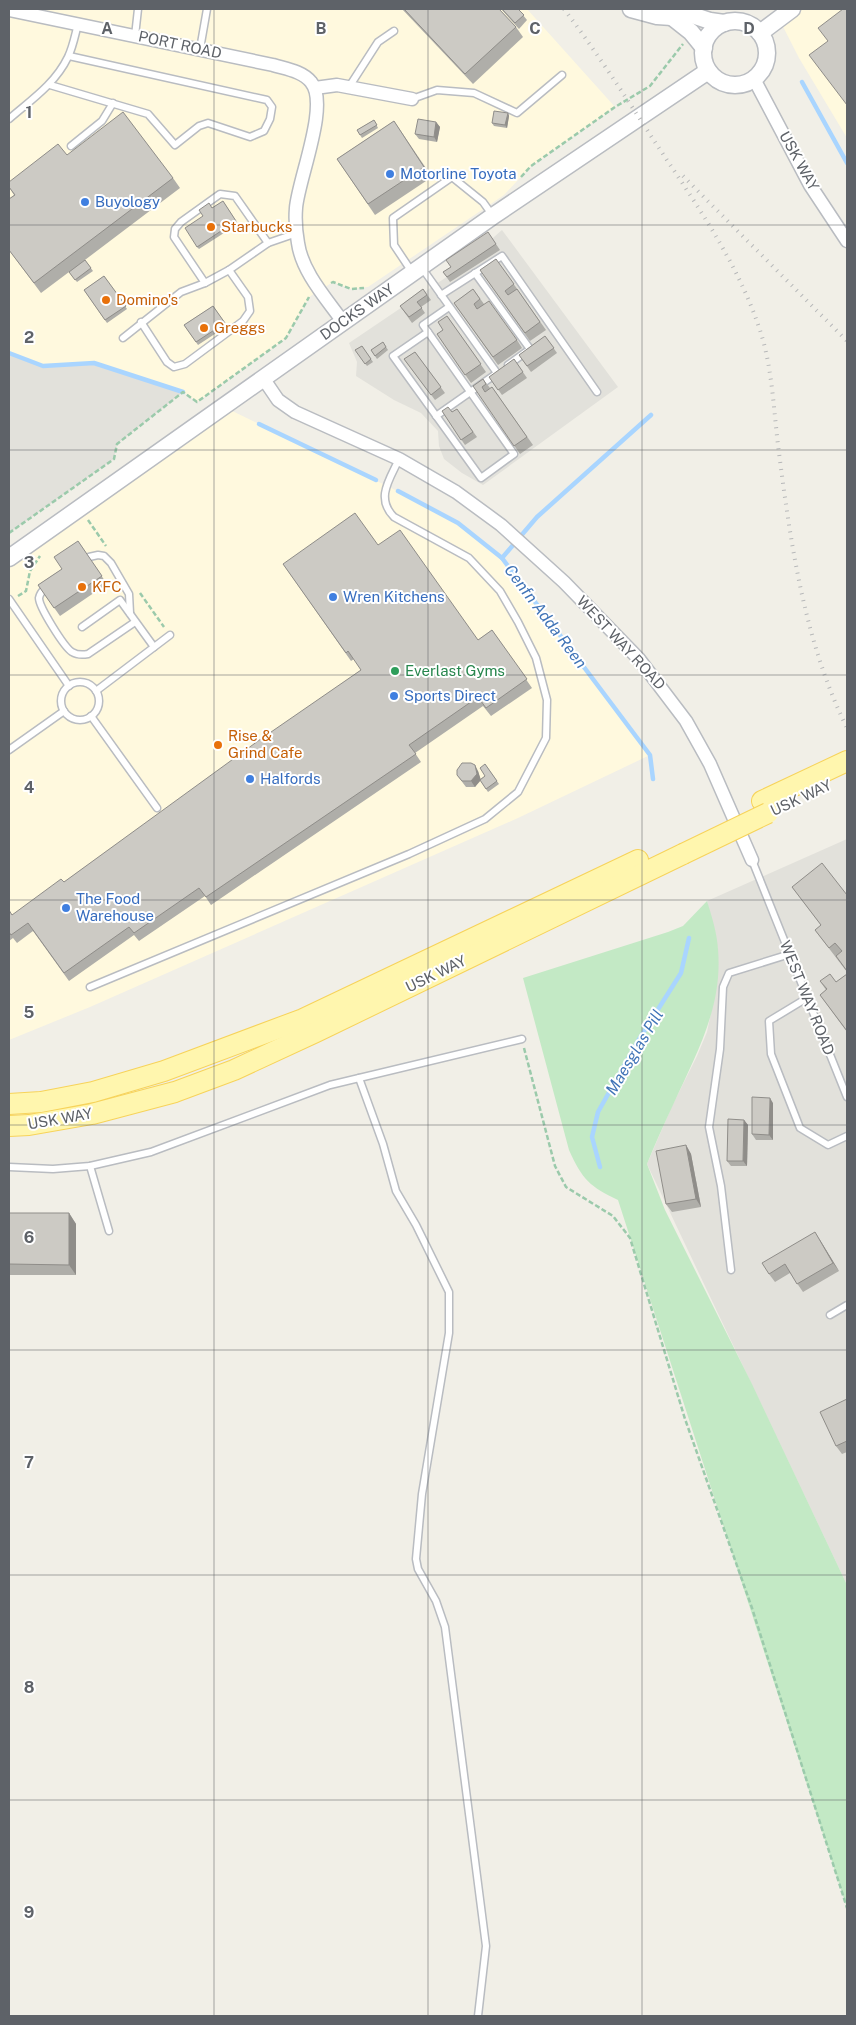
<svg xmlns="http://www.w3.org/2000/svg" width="856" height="2025" font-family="'Public Sans',sans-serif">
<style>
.commercial{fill:#fff9de}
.industrial{fill:#e2e1db}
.green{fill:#c3e9c5}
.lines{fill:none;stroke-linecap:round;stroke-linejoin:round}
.stream{stroke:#a9d5ff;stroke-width:4.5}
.service-casing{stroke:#b9bcc1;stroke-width:9}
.minor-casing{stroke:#b9bcc1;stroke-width:15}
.tertiary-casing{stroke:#b9bcc1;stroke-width:19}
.primary-casing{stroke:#f7d35a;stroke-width:22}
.path{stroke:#9bcaab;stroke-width:2.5;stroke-dasharray:5 2.5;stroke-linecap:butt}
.service{stroke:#fff;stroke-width:6}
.minor{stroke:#fff;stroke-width:12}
.tertiary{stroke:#fff;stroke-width:16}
.primary{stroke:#fff6ae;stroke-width:20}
.rail{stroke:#b7b8b9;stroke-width:4;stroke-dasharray:1 6;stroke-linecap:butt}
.primary-bridge-casing{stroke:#f7d35a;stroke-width:22;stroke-linecap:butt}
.primary-bridge{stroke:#fff6ae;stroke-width:20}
.wall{fill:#afaea9}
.shaded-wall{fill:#8f8d89}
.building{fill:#cccac4;stroke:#8f8d89}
.grid{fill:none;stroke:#5e6268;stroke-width:1;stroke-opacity:0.55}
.shop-dot{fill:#3f7fe0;stroke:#fff;stroke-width:2}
.food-dot{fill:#e8710a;stroke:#fff;stroke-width:2}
.leisure-dot{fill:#2e9e5b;stroke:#fff;stroke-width:2}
.labels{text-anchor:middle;stroke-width:4;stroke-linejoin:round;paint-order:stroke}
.street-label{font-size:15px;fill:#5e6268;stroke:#fff}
.shop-label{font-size:15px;fill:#366cbe;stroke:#fff;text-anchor:start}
.food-label{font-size:15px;fill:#c56008;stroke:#fff;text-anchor:start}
.leisure-label{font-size:15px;fill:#27864d;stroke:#fff;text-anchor:start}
.water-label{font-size:16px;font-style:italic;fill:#4074b7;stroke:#fff}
.grid-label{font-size:16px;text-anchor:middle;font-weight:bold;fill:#5e6268;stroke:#fff;stroke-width:4;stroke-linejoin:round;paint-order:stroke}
</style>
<rect width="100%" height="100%" fill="#f1efe7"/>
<!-- commercial -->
<g class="commercial">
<path d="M9 9H527L615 107 531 166 504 195 368 287 351 289 333 282 309 297 286 338 197 402 183 391 95 363 43 366 9 353Z"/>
<path d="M774 9H847V138L799 58Z"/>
<path d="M224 407 418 501 458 523 502 558 650 755 518 818 90 1007 9 1040V558Z"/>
</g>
<!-- industrial -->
<g class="industrial">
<path d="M502 230 618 387 483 485 462 473 444 459 439 446 438 431 421 413 394 400 356 376 357 362 349 343 454 272Z"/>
<path d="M9 353 43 366 94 363 183 392 117 444 114 459 9 533Z"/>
<path d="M847 839V1585L647 1164 672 1106 697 1056 707 1032 712 1008 717 978 718 950 707 901Z"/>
</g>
<!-- green -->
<path class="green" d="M707 901C712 917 717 933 718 949 723 1008 696 1054 673 1105 664 1124 655 1144 647 1164L665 1210 752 1384 847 1585V1908L618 1200C590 1187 582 1179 569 1150L523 978 668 932 683 926Z"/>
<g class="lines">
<!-- stream -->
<g class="stream">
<path d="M802 82 847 163"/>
<path d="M9 353 43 366 94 363 183 392"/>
<path d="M259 424 376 480"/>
<path d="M398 491 458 523 502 558 650 755 653 779"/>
<path d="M502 558 537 517 651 415"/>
<path d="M600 1167 592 1137 598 1112 638 1041 681 973 689 938"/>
</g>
<!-- service casing -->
<g class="service-casing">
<g id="service">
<path d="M135 36 138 9"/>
<path d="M200 49 207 9"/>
<path d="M50 85 148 114 175 145 199 126 208 123 250 137 264 131 270 119 272 107 267 100 69 56"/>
<path d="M349 87 378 42 394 31"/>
<path d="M412 99 437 90 474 93 517 113 562 75"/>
<path d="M9 119C31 100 55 84 68 57 73 47 75 35 78 24"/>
<path d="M71 146 102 121 113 103"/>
<path d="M422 268 497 373"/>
<path d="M412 272 394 245 393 218 452 177 483 202 493 216"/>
<path d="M475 273 530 349"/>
<path d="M205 283 174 237 175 229 181 222 220 194 235 196 268 243"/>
<path d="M441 295 502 256 597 392"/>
<path d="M141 322 167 362 174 367 185 364 243 321 250 311 248 297 229 270"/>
<path d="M428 332 514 454 481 478 393 356Z"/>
<path d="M428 332 423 325 449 307"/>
<path d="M123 338 181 292 205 283 229 270 268 243 297 233"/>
<path d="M508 365 526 352"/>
<path d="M436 416 496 374"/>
<path d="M89 557 98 555 104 556 111 563 129 594 130 613"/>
<path d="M48 585C44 589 40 592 39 598 39 607 64 647 72 652 77 655 83 655 88 654L135 622"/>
<path d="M9 599 69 686"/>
<path d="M82 627 120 600 154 647"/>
<circle cx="80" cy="701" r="19"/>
<path d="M96 691 170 635"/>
<path d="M91 716 157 808"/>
<path d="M9 750 64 711"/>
<path d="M752 860 847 1097"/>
<path d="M90 987 409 854 485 819 518 792 546 738 547 700 536 658 518 622 500 591 469 558 394 517C375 498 390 479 399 459"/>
<path d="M807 998 769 1021 771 1054 800 1128 828 1145 847 1136"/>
<path d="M359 1078 383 1144 396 1191 416 1225 449 1292V1333L422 1494 416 1559 418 1569 436 1601 445 1627 486 1946 478 2016"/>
<path d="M90 1166 109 1231"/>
<path d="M9 1167 53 1169 90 1166 151 1152 330 1085 522 1039"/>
<path d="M731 1270 721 1186 709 1127 720 1049 723 987 729 973 790 954"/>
<path d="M830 1315 847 1305"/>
</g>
</g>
<!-- minor casing -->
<g class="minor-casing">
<g id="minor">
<path d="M9 10 273 65C286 69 302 71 311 82 330 104 298 180 296 208 295 220 296 232 298 243 302 272 326 298 343 322"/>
<path d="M754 79 810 185 847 241"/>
<path d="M315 88 337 85 412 99"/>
<path d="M263 378 278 400 295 412 399 459 456 492 501 525 564 582 639 659 686 721 710 764 752 860"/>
</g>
</g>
<!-- tertiary casing -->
<g class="tertiary-casing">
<g id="tertiary">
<path d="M631 9 657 16 672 17 692 15 710 21 724 23"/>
<path d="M672 17 691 32 704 48"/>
<circle cx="735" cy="53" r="32"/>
<path d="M760 33 792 9"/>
<path d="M9 558 493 216 708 71"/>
</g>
</g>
<!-- primary casing -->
<g class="primary-casing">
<g id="primary">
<path d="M762 801 847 761"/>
<path d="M9 1104 41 1102 93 1092 164 1071 303 1019 638 860"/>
<path d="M9 1126 29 1125 92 1114 175 1092 234 1070 316 1032 683 854"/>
</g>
</g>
<!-- path -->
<g class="path">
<path d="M521 177 531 166 615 107 650 86 683 44"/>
<path d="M331 283 333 282 351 289 364 288"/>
<path d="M88 520 106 546"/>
<path d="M9 533 114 459 117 444 183 392 197 402 286 338 309 297"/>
<path d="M140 593 164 627"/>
<path d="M18 596 26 591 30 571 40 556"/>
<path d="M524 1048 555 1166 566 1187 613 1216 630 1238 685 1419 752 1608 847 1908"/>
</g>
<!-- service -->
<use href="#service" class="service"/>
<!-- minor -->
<use href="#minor" class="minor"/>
<!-- tertiary -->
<use href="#tertiary" class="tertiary"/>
<!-- primary -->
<use href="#primary" class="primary"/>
<!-- rail -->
<g class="rail">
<path d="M564 9C595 50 623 93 651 136 693 200 741 265 763 340 773 377 774 415 779 453 791 546 805 643 847 728"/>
<path d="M683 176 847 341"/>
</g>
<!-- primary-bridge casing -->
<g class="primary-bridge-casing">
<path id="primary-bridge" d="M683 854 768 813"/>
</g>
<!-- primary-bridge -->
<use href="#primary-bridge" class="primary-bridge"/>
</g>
<!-- wall -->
<g class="wall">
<path d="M402 9H499L516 27 523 37 473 84Z"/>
<path d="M501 9H518L527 20 519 29Z"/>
<path d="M508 113 509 116 507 128 494 126 492 123Z"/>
<path d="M374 120 378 128 362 138 357 130Z"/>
<path d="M394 121 432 177 375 215 337 159Z"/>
<path d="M436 122 440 127 437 142 419 139 415 134Z"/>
<path d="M173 178 180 188 73 269 85 260 93 271 77 282 69 272 41 293 9 250V199L14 195 9 187Z"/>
<path d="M223 201 238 224 199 249 197 247 203 216 212 208Z"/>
<path d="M488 232 500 250 450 282 443 272 451 267Z"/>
<path d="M496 259 546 330 530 341 480 270Z"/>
<path d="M104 276 127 309 107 323 84 290Z"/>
<path d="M423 289 431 300 421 307 425 313 412 323 400 306Z"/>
<path d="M473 289 484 304 517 340 522 348 498 365 454 303Z"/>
<path d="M213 306 227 326 198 345 184 325Z"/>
<path d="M447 316 486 372 471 383 437 334 443 330Z"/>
<path d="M545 336 557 353 531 372 519 355Z"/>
<path d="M383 342 388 350 377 359 371 350Z"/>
<path d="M362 346 373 362 367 366 355 350Z"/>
<path d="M415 352 445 393 435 400 404 359Z"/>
<path d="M514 359 527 378 502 395 489 377Z"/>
<path d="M483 379 490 388 492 387 533 445 520 454 473 386Z"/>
<path d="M457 409 477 437 465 445 442 411 452 412Z"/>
<path d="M78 541 107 584 60 616 38 585 62 569Z"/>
<path d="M378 545 478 640 492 630 532 688 491 716 483 706 415 753 421 762 211 905 205 896 139 941 134 935 69 981 33 931 17 943 13 938 9 941V910L12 915 64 882 361 670 354 659 351 661 283 564Z"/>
<path d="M485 764 499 784 488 792 480 780 475 787H466L457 775 478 771 480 779 485 776Z"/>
<path d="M792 887 847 895V972L815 930 821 925Z"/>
<path d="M847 974V1032L820 995 826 990 820 981 836 982Z"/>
<path d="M773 1103V1140H756L752 1134Z"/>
<path d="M744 1120 748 1125 747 1166H731L727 1161Z"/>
<path d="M686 1145 691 1154 701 1207 672 1212 666 1204Z"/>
<path d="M9 1213H69L76 1224V1275H9Z"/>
<path d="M820 1240 839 1271 803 1292 790 1273 775 1282 769 1274Z"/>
<path d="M847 1399V1452L842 1454 836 1446Z"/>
</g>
<!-- shaded-wall -->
<g class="shaded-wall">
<path d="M508 113 509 116 507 128 505 125Z"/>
<path d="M436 122 440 127 437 142 434 137Z"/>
<path d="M475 765 478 771 481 780 475 787 471 781Z"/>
<path d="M770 1098 773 1103V1140L769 1135Z"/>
<path d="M744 1120 748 1125 747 1166 743 1161Z"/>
<path d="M686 1145 691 1154 701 1207 696 1199Z"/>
<path d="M69 1213 76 1224V1275L69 1265Z"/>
<path d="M815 1232 820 1240 839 1271 833 1263Z"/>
</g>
<!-- building -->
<g class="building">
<path d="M404 9H499L516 27 465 74Z"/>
<path d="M502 9H518L524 15 515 23Z"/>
<path d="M843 9H847V105L809 55 828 41 818 28Z"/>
<path d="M494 111 508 113 505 125 492 123Z"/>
<path d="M123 112 173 178 34 283 9 250V199L15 195 9 187V182L58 144 67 155Z"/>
<path d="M418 119 436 122 434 137 415 134Z"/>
<path d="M374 120 377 125 360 135 357 130Z"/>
<path d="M394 121 424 167 368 204 337 159Z"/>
<path d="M223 201 236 221 197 247 185 228 203 216 199 210 209 203 212 208Z"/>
<path d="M488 232 496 244 447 277 443 272 451 267 446 260Z"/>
<path d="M496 259 514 284 505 291 508 295 517 289 540 322 525 333 480 270Z"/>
<path d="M85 260 91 268 75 280 69 272Z"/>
<path d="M104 276 126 306 105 320 84 290Z"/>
<path d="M423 289 427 295 417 302 422 308 409 317 400 306Z"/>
<path d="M473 289 480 299 474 304 477 309 489 301 517 340 493 357 454 303Z"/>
<path d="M213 306 225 323 196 342 184 325Z"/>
<path d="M447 316 481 364 465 375 437 334 443 330 438 322Z"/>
<path d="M545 336 554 348 527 366 519 355Z"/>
<path d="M383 342 386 347 375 356 371 350Z"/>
<path d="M362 346 371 359 365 364 355 350Z"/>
<path d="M415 352 441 387 431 395 404 359Z"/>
<path d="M514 359 523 372 498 390 489 377Z"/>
<path d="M483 379 486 384 482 387 485 392 492 387 527 437 514 446 473 386Z"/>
<path d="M448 407 452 412 457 409 473 432 461 440 442 411Z"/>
<path d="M355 513 378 545 400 530 478 640 492 630 527 679 486 708 478 697 409 745 416 754 206 897 199 888 134 933 129 927 64 973 28 923 11 935 9 932V910L12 915 61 879 64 882 258 741 361 670 348 651 346 653 283 564Z"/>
<path d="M78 541 102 576 54 608 38 585 62 569 54 557Z"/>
<path d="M462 763H471L475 765 477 774 471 781H462L457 775V770Z"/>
<path d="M485 764 497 781 486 789 480 780 485 776 480 768Z"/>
<path d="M822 863 847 895V971L836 956 842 951 835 943 829 948 815 930 821 925 792 887Z"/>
<path d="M830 974 836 982 847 974V1031L820 995 827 989 820 981Z"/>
<path d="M752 1097 770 1098 769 1135 752 1134Z"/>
<path d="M728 1119 744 1120 743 1161H727Z"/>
<path d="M686 1145 696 1199 666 1204 656 1151Z"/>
<path d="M9 1213H69V1265L9 1264Z"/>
<path d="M815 1232 833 1263 797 1284 785 1264 769 1274 762 1263Z"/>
<path d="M847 1399V1441L836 1446 820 1412Z"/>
</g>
<!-- grid -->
<path class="grid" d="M214 9V2016M428 9V2016M642 9V2016M9 225H847M9 450H847M9 675H847M9 900H847M9 1125H847M9 1350H847M9 1575H847M9 1800H847"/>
<!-- markers -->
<g class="shop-dot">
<circle cx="390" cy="174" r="5"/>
<circle cx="85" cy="202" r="5"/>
<circle cx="333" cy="597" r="5"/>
<circle cx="394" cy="696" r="5"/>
<circle cx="250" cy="779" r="5"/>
<circle cx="66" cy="908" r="5"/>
</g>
<g class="food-dot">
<circle cx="211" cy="227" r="5"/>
<circle cx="106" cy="300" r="5"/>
<circle cx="204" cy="328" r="5"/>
<circle cx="82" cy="587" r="5"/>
<circle cx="218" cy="745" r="5"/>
</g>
<circle class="leisure-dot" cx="395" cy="671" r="5"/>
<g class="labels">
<!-- street labels -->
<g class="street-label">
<text transform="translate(180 45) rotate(12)" y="5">PORT ROAD</text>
<text transform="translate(799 161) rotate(61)" y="5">USK WAY</text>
<text transform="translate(357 312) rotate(-35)" y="5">DOCKS WAY</text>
<text transform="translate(621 643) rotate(47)" y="5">WEST WAY ROAD</text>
<text transform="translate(801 798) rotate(-25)" y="5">USK WAY</text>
<text transform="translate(436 974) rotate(-26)" y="5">USK WAY</text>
<text transform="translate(807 998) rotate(68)" y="5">WEST WAY ROAD</text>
<text transform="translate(60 1119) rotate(-10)" y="5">USK WAY</text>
</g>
<!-- shop labels -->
<g class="shop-label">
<text x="400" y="179">Motorline Toyota</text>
<text x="95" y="207">Buyology</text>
<text x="343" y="602">Wren Kitchens</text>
<text x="404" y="701">Sports Direct</text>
<text x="260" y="784">Halfords</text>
<text x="76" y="904">The Food<tspan x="76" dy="17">Warehouse</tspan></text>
</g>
<!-- food labels -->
<g class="food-label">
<text x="221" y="232">Starbucks</text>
<text x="116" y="305">Domino's</text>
<text x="214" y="333">Greggs</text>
<text x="92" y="592">KFC</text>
<text x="228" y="741">Rise &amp;<tspan x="228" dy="17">Grind Cafe</tspan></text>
</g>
<!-- leisure labels -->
<g class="leisure-label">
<text x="405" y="676">Everlast Gyms</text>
</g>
<!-- water labels -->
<g class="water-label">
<text transform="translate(546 616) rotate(53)" y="6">Cenfn Adda Reen</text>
<text transform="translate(634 1052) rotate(-59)" y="6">Maesglas Pill</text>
</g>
</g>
<g class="grid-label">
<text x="107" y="34">A</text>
<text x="321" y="34">B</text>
<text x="535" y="34">C</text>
<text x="749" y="34">D</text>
<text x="29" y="118">1</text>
<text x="29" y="343">2</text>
<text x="29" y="568">3</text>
<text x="29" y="793">4</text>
<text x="29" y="1018">5</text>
<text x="29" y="1243">6</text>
<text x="29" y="1468">7</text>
<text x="29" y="1693">8</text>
<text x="29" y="1918">9</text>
</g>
<!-- border -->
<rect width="856" height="2025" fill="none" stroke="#5e6268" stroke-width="20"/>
</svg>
